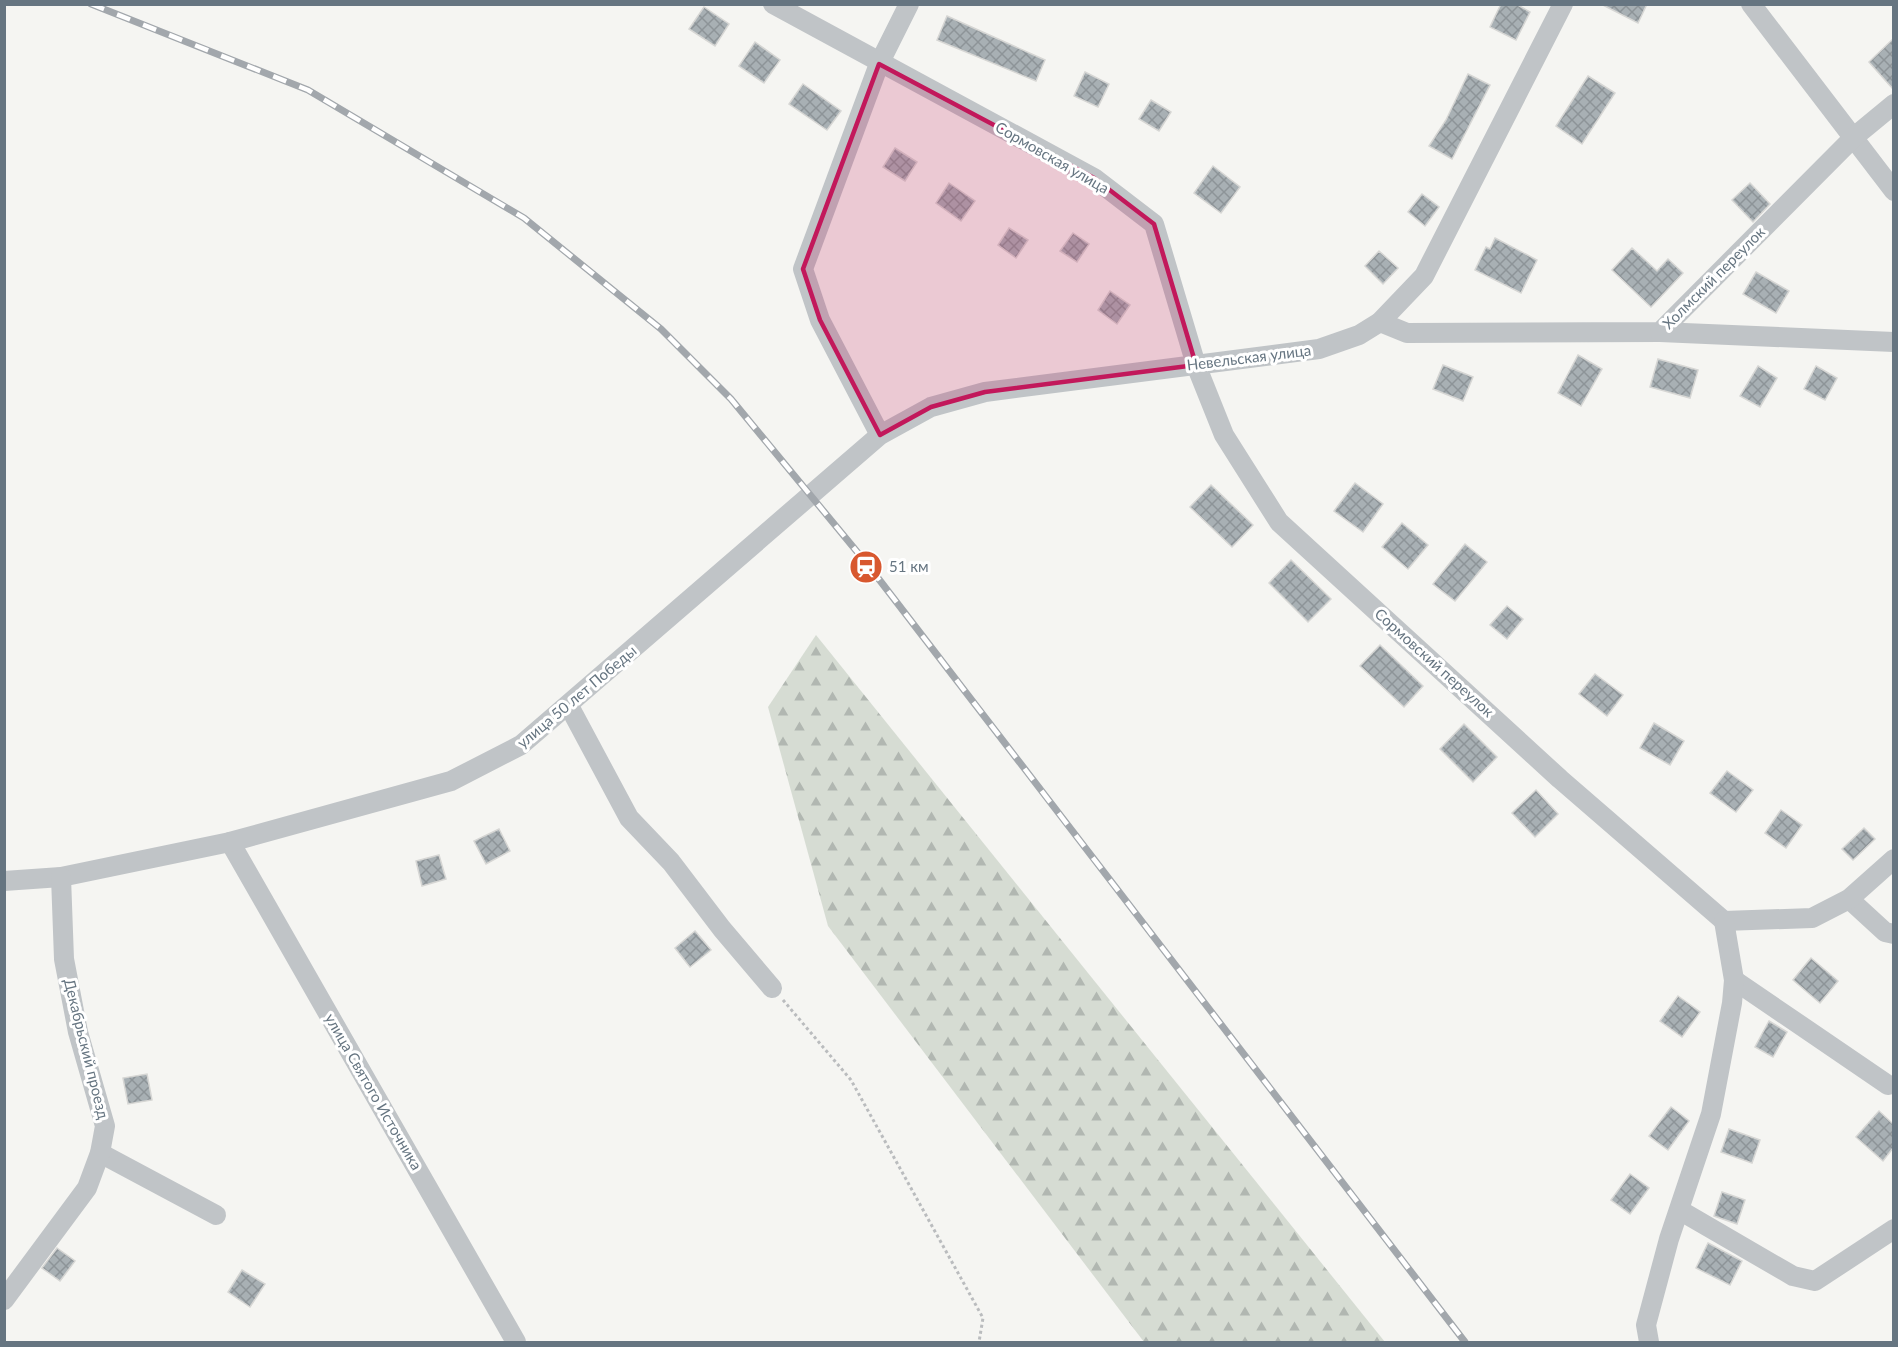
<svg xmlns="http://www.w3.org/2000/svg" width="1898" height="1347" font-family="Lato,sans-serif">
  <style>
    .forest { fill: url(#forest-firs) }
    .building { fill: url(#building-cross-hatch); stroke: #d6d6d4; stroke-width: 1.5 }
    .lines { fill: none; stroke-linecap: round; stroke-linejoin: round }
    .path { stroke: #babcbe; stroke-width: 3; stroke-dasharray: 3 3; stroke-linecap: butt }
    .minor { stroke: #c0c4c7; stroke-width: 20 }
    .rail-casing { stroke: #a2a7ac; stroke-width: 7 }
    .rail { stroke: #fff; stroke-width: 4.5; stroke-dasharray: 14; stroke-linecap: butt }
    .marked { fill: #c2185b; fill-opacity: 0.2; stroke: #c2185b; stroke-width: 4.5; stroke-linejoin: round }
    .labels { text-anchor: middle; stroke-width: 6; stroke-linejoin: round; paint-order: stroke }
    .street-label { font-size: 15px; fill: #667581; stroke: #fff }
    .poi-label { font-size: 15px; fill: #667581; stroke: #fff; text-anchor: start }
  </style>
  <defs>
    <pattern id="forest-firs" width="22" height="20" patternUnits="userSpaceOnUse" patternTransform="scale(1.5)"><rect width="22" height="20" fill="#d6dcd3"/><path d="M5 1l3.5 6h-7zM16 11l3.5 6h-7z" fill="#b1b7b1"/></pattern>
    <pattern id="building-cross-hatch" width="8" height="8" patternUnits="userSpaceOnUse" patternTransform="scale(1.5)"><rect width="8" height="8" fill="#a8b0b4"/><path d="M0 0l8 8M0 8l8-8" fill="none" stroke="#8d9498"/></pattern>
  </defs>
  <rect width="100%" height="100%" fill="#f5f5f2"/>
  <!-- forest -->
  <path class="forest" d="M816,635l569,707h-241l-316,-416 -60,-219z"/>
  <!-- building -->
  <g class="building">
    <path d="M1501,4h15l14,8 -14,28 -26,-13z"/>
    <path d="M1601,4h46l-9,19z"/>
    <path d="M704,7l25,17 -14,22 -26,-17z"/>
    <path d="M947,16l98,44 -9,21 -99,-41z"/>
    <path d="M1893,39v50l-24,-27z"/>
    <path d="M755,42l25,18 -16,23 -25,-17z"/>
    <path d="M1085,72l24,12 -11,23 -24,-11z"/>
    <path d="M1468,74l22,11 -38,74 -23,-13 17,-26z"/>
    <path d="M1588,76l27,17 -33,51 -26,-18z"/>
    <path d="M803,84l38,27 -14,19 -38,-26z"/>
    <path d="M1151,100l20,12 -12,19 -20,-12z"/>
    <path d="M895,148l22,14 -12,19 -22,-14z"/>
    <path d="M1213,166l27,21 -19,26 -27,-20z"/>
    <path d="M949,183l26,18 -14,20 -25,-18z"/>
    <path d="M1750,183l20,21 -17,18 -21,-22z"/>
    <path d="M1422,194l17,13 -14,19 -17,-14z"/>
    <path d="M1009,228l19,12 -12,18 -18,-13z"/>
    <path d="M1073,233l16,11 -12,18 -17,-11z"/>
    <path d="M1495,238l42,22 -16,33 -46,-23 11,-23 4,2z"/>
    <path d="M1632,248l25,23 11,-12 15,14 -32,34 -39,-37z"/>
    <path d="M1379,251l19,17 -15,16 -18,-18z"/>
    <path d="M1756,272l33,19 -13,22 -33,-19z"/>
    <path d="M1110,291l20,14 -13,19 -19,-14z"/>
    <path d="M1578,355l24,14 -21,37 -23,-13z"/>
    <path d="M1658,359l40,11 -8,28 -40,-11z"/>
    <path d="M1443,365l30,12 -10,24 -30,-12z"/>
    <path d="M1758,366l19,12 -17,29 -20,-11z"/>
    <path d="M1816,366l21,12 -12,22 -21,-11z"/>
    <path d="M1355,483l28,21 -20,28 -29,-21z"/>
    <path d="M1211,485l42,40 -21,22 -42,-40z"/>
    <path d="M1402,523l26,22 -20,24 -26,-22z"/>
    <path d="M1465,544l22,18 -32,39 -22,-17z"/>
    <path d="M1291,560l40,39 -23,23 -39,-39z"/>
    <path d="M1507,606l16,13 -16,20 -17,-14z"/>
    <path d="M1380,645l43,41 -19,21 -44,-41z"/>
    <path d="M1595,674l28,21 -16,21 -28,-22z"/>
    <path d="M1654,723l30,18 -14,24 -30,-17z"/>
    <path d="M1464,724l33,33 -24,25 -33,-33z"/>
    <path d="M1727,771l26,19 -17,22 -26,-19z"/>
    <path d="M1536,790l22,24 -23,23 -23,-24z"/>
    <path d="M1781,810l21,15 -16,23 -21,-15z"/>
    <path d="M1864,828l11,11 -22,21 -11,-11z"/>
    <path d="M499,829l11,22 -24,13 -12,-23z"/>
    <path d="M439,855l7,24 -24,7 -6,-25z"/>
    <path d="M695,931l16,19 -21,17 -15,-19z"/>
    <path d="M1811,958l27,23 -18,22 -27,-23z"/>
    <path d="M1678,996l22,16 -18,25 -22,-16z"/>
    <path d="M1769,1021l18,11 -14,25 -18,-10z"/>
    <path d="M147,1074l5,26 -24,4 -5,-26z"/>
    <path d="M1671,1107l18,14 -21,29 -19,-14z"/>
    <path d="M1879,1111l14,13v24l-10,13 -27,-24z"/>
    <path d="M1729,1129l31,11 -8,23 -31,-11z"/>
    <path d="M1630,1174l19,14 -19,26 -19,-14z"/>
    <path d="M1722,1192l23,8 -8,24 -23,-8z"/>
    <path d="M1708,1243l34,18 -12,24 -34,-17z"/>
    <path d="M57,1248l18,13 -15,20 -18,-13z"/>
    <path d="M242,1270l23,14 -15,23 -22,-15z"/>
  </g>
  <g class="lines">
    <!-- path -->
    <path class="path" d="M783,1000l68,80 132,238 -4,24"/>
    <!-- minor -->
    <g class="minor">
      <path d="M773,4l321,174 60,46 42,141 28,70 55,87 281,257 164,142"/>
      <path d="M1751,4l143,187"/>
      <path d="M1380,322l27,11 253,-1 194,-195 40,-33"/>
      <path d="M1660,332l234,10"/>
      <path d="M880,435l-60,-115 -17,-51 76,-205 30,-60"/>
      <path d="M569,706l60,112 42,44 51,67 50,59"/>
      <path d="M230,842l286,500"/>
      <path d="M4,881l57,-4 169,-35 221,-61 70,-36 359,-310 51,-28 54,-15 334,-43 40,-14 21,-13 44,-46 139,-272"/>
      <path d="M1849,899l36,33 9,2"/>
      <path d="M1724,921l88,-3 37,-19 45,-40"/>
      <path d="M1734,980l154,105"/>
      <path d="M100,1153l116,62"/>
      <path d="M1681,1211l112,65 22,5 79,-52"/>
      <path d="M4,1300l83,-112 13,-35 5,-27 -27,-94 -14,-73 -3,-82"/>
      <path d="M1649,1342l-3,-17 23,-86 42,-125 21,-111 2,-23 -10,-59"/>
    </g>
    <defs>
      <path id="rail" d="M91,4l217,86 216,128 137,111 70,70 137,166 597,777"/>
    </defs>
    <!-- rail casing -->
    <use href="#rail" class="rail-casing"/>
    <!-- rail -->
    <use href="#rail" class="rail"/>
  </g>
  <!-- marked area -->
  <path class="marked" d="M879,64l215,114 60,46 42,141 -211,27 -54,15 -51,28 -60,-115 -17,-51z"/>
  <!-- icons -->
  <defs>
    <symbol id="station-disc" viewBox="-11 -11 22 22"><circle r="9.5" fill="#d8582f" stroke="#fff"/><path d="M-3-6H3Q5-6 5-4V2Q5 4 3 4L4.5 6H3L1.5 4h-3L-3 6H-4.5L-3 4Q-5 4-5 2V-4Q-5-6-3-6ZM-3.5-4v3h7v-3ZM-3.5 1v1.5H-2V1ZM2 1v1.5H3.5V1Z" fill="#fff"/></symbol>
  </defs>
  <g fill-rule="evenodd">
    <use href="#station-disc" x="847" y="548" width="38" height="38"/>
  </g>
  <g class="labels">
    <!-- street labels -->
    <g class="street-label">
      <text transform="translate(1052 158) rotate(30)" y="5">Сормовская улица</text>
      <text transform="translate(1714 278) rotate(-45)" y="5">Холмский переулок</text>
      <text transform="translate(1249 358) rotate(-7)" y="5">Невельская улица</text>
      <text transform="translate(1434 663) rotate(42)" y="5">Сормовский переулок</text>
      <text transform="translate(577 697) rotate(-40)" y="5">улица 50 лет Победы</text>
      <text transform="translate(86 1049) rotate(76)" y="5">Декабрьский проезд</text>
      <text transform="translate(373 1092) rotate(60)" y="5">улица Святого Источника</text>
    </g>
    <!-- poi labels -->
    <g class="poi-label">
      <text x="889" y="572">51 км</text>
    </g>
  </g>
  <!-- border -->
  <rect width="1898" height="1347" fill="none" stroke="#667581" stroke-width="12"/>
</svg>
